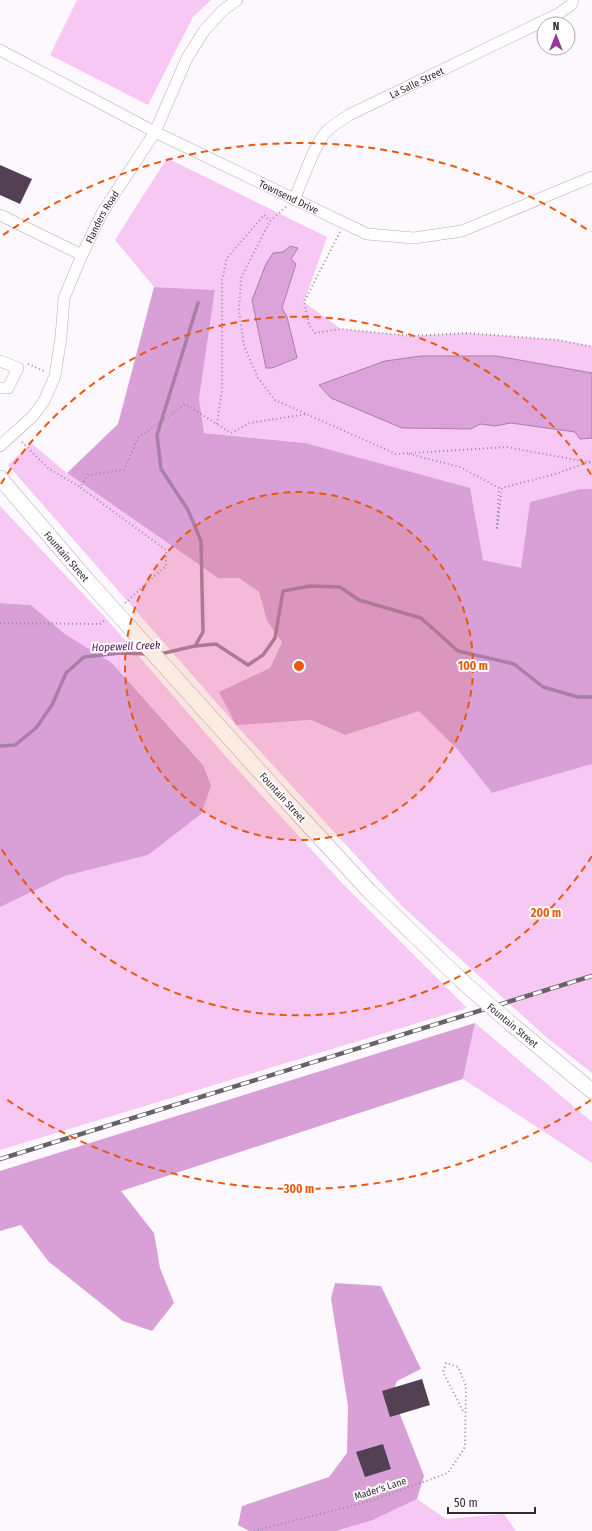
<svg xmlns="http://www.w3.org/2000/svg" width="592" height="1531" font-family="'Fira Sans Condensed',sans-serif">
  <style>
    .green { fill: #f7c8f4; fill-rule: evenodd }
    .forest { fill: #d99fd7 }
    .water { fill: #dca2da; stroke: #a97ea7 }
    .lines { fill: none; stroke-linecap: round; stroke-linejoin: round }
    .stream { stroke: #a97ea7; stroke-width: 3.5 }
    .building { fill: #544053 }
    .street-casing { stroke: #bea7bd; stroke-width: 12 }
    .secondary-casing { stroke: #bea7bd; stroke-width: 16 }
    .path { stroke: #968f96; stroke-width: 2; stroke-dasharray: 1 3; stroke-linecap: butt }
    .street { stroke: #fff; stroke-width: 11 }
    .secondary { stroke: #fff; stroke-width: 15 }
    .rail-casing { stroke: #696168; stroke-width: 4.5 }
    .rail { stroke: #fff; stroke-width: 3; stroke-dasharray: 9; stroke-linecap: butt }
    .secondary-bridge-casing { stroke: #bea7bd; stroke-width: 16; stroke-linecap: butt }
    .secondary-bridge { stroke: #fff; stroke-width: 15 }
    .ring { fill: none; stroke: #e8590c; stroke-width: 2; stroke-dasharray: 7 5 }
    .labels { text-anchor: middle; stroke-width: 4; stroke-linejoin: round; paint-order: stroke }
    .street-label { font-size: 10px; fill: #322931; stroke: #fff }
    .water-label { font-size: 11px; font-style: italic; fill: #561156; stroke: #fff }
    .centre { fill: #e8590c; stroke: #fff; stroke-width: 2 }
    .ring-label { font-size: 12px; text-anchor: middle; font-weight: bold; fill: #e8590c; stroke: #fff; stroke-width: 4; stroke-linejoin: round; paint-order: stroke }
  </style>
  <rect width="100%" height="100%" fill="#fdf8fd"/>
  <!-- green -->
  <g class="green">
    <path d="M77,0h134l-18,17 -45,88 -98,-50z"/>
    <path d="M167,158l160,79 -23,65 37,27 70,7 56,-3 92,7 33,6v27l-95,-17h-76l-19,72 69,1 9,-5 15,2 16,-3 64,9 5,7 12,-1v51h-12l-50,13 -8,67 -39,-9 -178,-117 -102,-10 -4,-34 16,-109 -61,-3 -39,-47zM290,246l8,3 -7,10 5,5 -14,44 5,9 -21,51z"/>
    <path d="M31,443l36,30 151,105h21l20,14 8,29 15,21 -12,26 -50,24 55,30 36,-2 34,15 74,-25 39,40 34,43 100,-29v309l-46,-36 -144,-131 -166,-181 -228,-260z"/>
    <path d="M0,506l104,110 124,143 115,125 124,124 -467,142v-243l65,-31 83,-21 55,-90 -91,-102 -47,-29 -34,-29 -31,-2z"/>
    <path d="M475,1023l117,99v41l-129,-84z"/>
    <path d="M417,1499l29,20 58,-5 12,17h-180l37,-11z"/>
  </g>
  <!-- forest -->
  <g class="forest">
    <path d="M154,287l61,3 -16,109 5,34 101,10 165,45 13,72 38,8 9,-66 50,-13h12v275l-100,29 -34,-43 -39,-39 -74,24 -34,-15 -75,5 -17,-33 51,-24 12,-26 -15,-21 -8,-29 -20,-14h-21l-151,-105 51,-49z"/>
    <path d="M0,603l31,2 34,29 47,29 91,102 8,21 -10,28 -53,41 -83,21 -65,31z"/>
    <path d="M475,1023l-12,56 -342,112 33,42 6,35 14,35 -22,28 -29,-10 -75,-60 -27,-36 -21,6v-60z"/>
    <path d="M335,1283l46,3 40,83 -24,12 -5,13 32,82 -7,23 -44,21 -37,11h-87l-11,-6 4,-19 87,-29 18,-24 1,-47 -17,-108z"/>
  </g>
  <!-- water -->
  <g class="water">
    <path d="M290,246l8,2 -7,11 5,5 -14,44 5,9 10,41 -25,10h-6l-14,-68 14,-36 7,-11 10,-1z"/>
    <path d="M421,356h76l95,17v65l-12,1 -5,-7 -64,-9 -16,3 -15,-2 -9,5 -69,-1 -71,-30 -12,-13 66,-24z"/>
  </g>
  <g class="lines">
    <!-- stream -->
    <g class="stream">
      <path d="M195,646l8,-14 -2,-91 -13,-31 -27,-41 -4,-34 41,-132"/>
      <path d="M160,654l35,-8 21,-2 32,21 15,-10 12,-17 8,-47 27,-5 30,1 19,13 62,18 37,33 56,13 29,23 35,10h14"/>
      <path d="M0,746l15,-1 21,-17 16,-23 14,-32 18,-16 36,-4 28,1"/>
    </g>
  </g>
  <!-- building -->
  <g class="building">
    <path d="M0,165l32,14 -12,25 -20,-9z"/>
    <path d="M422,1379l8,26 -40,12 -8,-26z"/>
    <path d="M383,1444l8,25 -26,8 -9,-25z"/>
  </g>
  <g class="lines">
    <defs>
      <g id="street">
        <path id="s1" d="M0,50l155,82 212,102 47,4 48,-7 130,-54"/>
        <path id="s2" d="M294,200c8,-18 20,-55 32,-68 7,-7 15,-12 23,-17l209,-101 13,-9 2,-5"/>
        <path d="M0,215l82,40"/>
        <path d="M0,361l18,7 -10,20h-8"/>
        <path id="s3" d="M0,446l33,-30 11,-15 11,-25 6,-39 3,-39 18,-43 20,-42 53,-81 32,-74 17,-27 18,-20 15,-11"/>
      </g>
      <g id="secondary">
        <path id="s4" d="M0,478l88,103"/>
        <path d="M278,792l91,99 95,92"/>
        <path d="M510,1023l82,68"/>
      </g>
    </defs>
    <!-- street casing -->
    <use href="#street" class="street-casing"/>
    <!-- secondary casing -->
    <use href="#secondary" class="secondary-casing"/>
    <!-- path -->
    <g class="path">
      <path d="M286,207l-16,14 -29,57 -2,33 5,35 14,32 17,22 121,54 111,-7 85,16"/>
      <path d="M340,232l-36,70 5,23 6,8 26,-4 70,7 56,-3 92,7 33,7"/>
      <path d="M28,364l16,7"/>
      <path d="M217,424l5,-35v-109l5,-22 37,-43 6,6"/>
      <path d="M22,442l27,27 31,18"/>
      <path d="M409,454l51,13 39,21 -2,40 5,-40 53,-14 37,-13"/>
      <path d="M125,603l41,-37v-16l-86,-63 8,-12 36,-5 14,-32 47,-34 46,29 19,-10 57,-9"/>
      <path d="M0,623l100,1 5,-4"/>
      <path d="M254,1531l120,-31 74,-27 17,-26 1,-61 -8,-19 -12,-4 -3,9 21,41"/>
    </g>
    <!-- street -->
    <use href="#street" class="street"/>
    <!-- secondary -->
    <use href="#secondary" class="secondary"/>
    <defs>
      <path id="rail" d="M0,1159l592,-183"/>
    </defs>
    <!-- rail casing -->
    <use href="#rail" class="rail-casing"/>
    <!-- rail -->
    <use href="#rail" class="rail"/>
    <defs>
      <g id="secondary-bridge">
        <path d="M88,581l190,211"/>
        <path d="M464,983l46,40"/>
      </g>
    </defs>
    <!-- secondary-bridge casing -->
    <use href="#secondary-bridge" class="secondary-bridge-casing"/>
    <!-- secondary-bridge -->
    <use href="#secondary-bridge" class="secondary-bridge"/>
  </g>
  <!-- distance rings -->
  <circle cx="299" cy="666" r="174" fill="#e8590c" fill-opacity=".12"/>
  <g class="ring">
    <circle cx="299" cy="666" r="174"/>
    <path d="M592 856A349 349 0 0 1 1 848M1 484A349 349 0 0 1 592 476"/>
    <path d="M591 1100A523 523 0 0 1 3 1097M3 235A523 523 0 0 1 591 232"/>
  </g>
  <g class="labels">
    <!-- street labels -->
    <g class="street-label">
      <text dy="4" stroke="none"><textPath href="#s2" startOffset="179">La Salle Street</textPath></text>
      <text dy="4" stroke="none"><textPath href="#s1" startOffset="324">Townsend Drive</textPath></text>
      <text dy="4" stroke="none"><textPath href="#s3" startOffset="259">Flanders Road</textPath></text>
      <text dy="4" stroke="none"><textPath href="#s4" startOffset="103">Fountain Street</textPath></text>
      <text transform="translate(283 797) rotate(48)" y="4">Fountain Street</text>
      <text transform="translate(513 1025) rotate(40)" y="4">Fountain Street</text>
      <text transform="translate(380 1488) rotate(-18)" y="4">Mader's Lane</text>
    </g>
    <!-- water labels -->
    <g class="water-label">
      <text transform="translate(126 646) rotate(-2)" y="4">Hopewell Creek</text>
    </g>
  </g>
  <circle cx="299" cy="666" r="6" class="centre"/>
  <g class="ring-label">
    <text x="473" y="670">100 m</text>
    <text x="546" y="917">200 m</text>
    <text x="299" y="1193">300 m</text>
  </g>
  <!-- north arrow -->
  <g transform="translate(556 36)"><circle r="19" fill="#ffffff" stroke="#ada9ad"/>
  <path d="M0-3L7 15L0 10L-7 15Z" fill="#9b369b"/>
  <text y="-6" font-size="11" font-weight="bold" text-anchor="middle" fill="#322931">N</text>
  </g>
  <!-- scale -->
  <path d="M448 1507v6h87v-6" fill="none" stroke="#322931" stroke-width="2"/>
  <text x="454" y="1507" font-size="12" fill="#322931" stroke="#ffffff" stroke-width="3" paint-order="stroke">50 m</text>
</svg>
